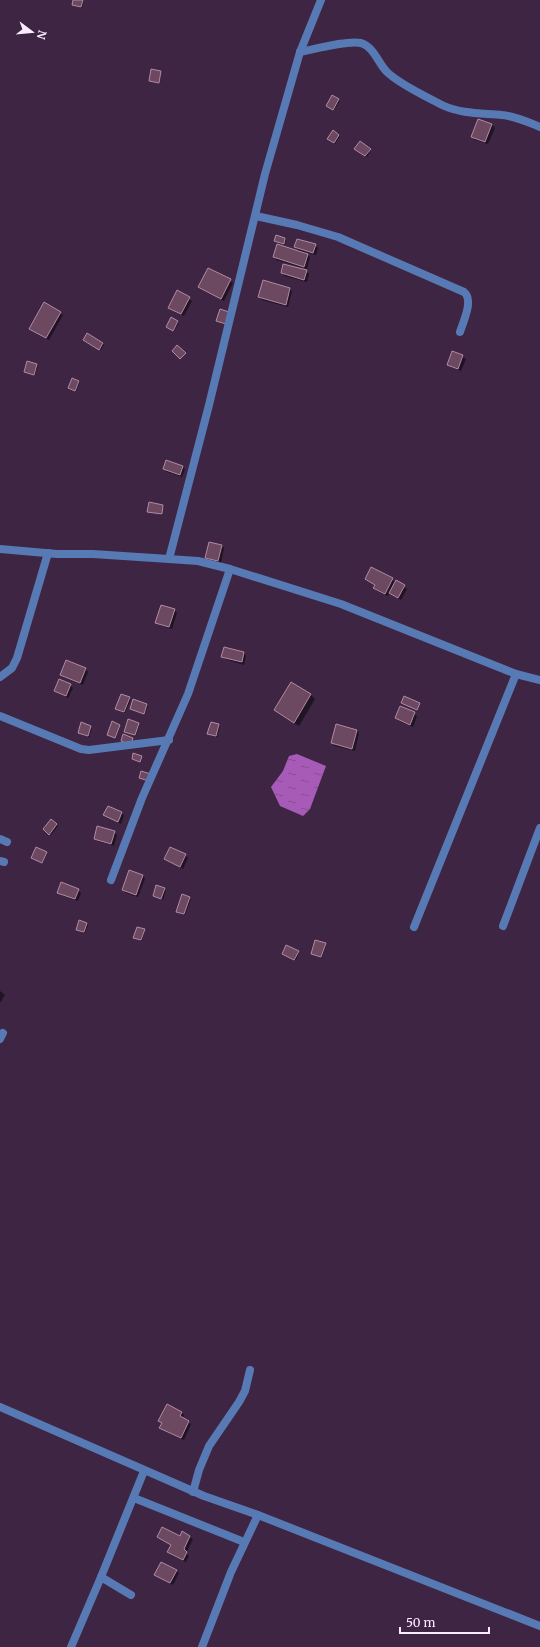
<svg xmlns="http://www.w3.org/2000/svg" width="540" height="1647" font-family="Merriweather,serif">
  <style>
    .water { fill: url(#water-ripples) }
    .shadow { fill: #0007 }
    .building { fill: #6c4960; stroke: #b28aa3 }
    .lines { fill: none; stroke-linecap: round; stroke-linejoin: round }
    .street { stroke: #577ab5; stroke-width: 8 }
  </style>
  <defs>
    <pattern id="water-ripples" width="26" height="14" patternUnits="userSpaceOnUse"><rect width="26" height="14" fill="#a85ab9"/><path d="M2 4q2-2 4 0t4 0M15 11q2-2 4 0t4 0" fill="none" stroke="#83528d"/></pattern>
  </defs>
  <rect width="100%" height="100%" fill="#3d2543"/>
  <!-- water -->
  <path class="water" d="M297,754l29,12 -16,43 -7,7 -23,-10 -9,-19 12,-16 6,-15z"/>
  <!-- shadow -->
  <g class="shadow">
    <path d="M74,0h10l-2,8 -8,-3z"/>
    <path d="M161,72l-1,11 -10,-2z"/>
    <path d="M338,100l2,1 -6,9 -6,-3z"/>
    <path d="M479,120l13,5 3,3 -7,16 -13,-4 -2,-3z"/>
    <path d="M339,135l1,1 -5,8 -6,-4z"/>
    <path d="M360,142l11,8 -4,7 -11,-9z"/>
    <path d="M277,237l9,3 -1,5 -9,-4z"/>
    <path d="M315,245l3,3 -2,7 -11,-3 5,5 -3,12 -31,-9 -2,-3 26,-5 -5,-5z"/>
    <path d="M208,269l25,14 -9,18 -25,-14z"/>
    <path d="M306,271l3,3 -2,8 -23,-6 -2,-3z"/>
    <path d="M290,289l2,2 -4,16 -26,-7 -3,-3z"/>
    <path d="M178,292l14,9 -8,15 -15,-8z"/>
    <path d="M60,313l3,2 -14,25 -18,-11z"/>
    <path d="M178,321l1,2 -5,8 -6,-3z"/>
    <path d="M85,341l18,2 1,2 -3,5z"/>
    <path d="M453,352l13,7 -5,12 -10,-4 -3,-3z"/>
    <path d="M37,365l1,1 -3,9 -9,-3z"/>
    <path d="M79,381l1,1 -4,9 -6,-2z"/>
    <path d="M182,467l3,2 -3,8 -15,-5 -3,-3z"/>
    <path d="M163,506v9l-15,-4z"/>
    <path d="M222,546l2,2 -3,15 -12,-3 -3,-3z"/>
    <path d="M372,568l35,21 -6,11 -12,-7 -1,3 -11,-5 -3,-3 2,-2 -10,-7z"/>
    <path d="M175,610l2,3 -5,16 -13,-4 -3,-3z"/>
    <path d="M244,653l2,3 -2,9 -19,-6 -3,-2z"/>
    <path d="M66,661l20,8 2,3 -5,13 -20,-8 -2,-2z"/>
    <path d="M291,683l20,12 4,4 -16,27 -20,-12 -4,-4z"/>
    <path d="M70,685l3,3 -5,10 -13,-7z"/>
    <path d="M122,695l9,4 -6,14 -7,-3z"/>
    <path d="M147,705l1,1 -3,8 -13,-5z"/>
    <path d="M401,707l16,9 -4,11 -14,-6 -3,-3z"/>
    <path d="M82,724l10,4 -3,9 -10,-4z"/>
    <path d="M138,724l1,1 -3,10 -10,-3z"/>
    <path d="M119,725l1,2 -4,11 -7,-3z"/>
    <path d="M218,725l2,1 -3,11 -8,-3z"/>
    <path d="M357,730l2,3 -4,18 -20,-5 -3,-3z"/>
    <path d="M122,813l2,3 -3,8 -16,-9z"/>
    <path d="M51,820l7,6 -7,9 -7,-6z"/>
    <path d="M114,832l3,3 -3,11 -16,-5 -3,-3z"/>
    <path d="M46,853l1,1 -4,9 -10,-4z"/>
    <path d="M185,855l3,3 -5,11 -18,-10z"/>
    <path d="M143,876l2,3 -7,18 -12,-4 -3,-3z"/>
    <path d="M157,886l9,4 -3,10 -9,-4z"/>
    <path d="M78,890l3,3 -3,8 -17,-6 -2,-3z"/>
    <path d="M183,895l8,4 -6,16 -7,-3z"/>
    <path d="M79,921l9,4 -3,8 -7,-3z"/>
    <path d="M144,930l1,1 -3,10 -8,-3z"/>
    <path d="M325,944l1,1 -4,13 -10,-4z"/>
    <path d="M298,951l1,1 -3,8 -12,-5z"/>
    <path d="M0,991l5,4 -5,8z"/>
    <path d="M182,1412l2,3 -2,4 9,5 -7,16 -21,-10 -2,-3 1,-3 -2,-3z"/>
    <path d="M183,1533l10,6 -7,14 3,3 -3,6 -15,-7 -2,-3 3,-6 -14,-9h23z"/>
    <path d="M176,1571l3,2 -6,12 -15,-8z"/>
  </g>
  <!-- building -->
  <g class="building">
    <path d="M73,0h10l-2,7 -9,-2z"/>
    <path d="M151,69l10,2 -2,12 -10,-2z"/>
    <path d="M332,95l7,4 -6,11 -7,-4z"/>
    <path d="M478,119l14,5 -7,18 -14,-5z"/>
    <path d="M333,130l6,5 -5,8 -7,-4z"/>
    <path d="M360,141l11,8 -6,7 -11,-7z"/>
    <path d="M276,235l9,3 -1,6 -10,-3z"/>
    <path d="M297,239l19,5 -3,9 -19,-6z"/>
    <path d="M277,244l31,10 -4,13 -31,-10z"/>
    <path d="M283,264l24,6 -3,10 -23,-7z"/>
    <path d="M208,268l23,11 -10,20 -23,-12z"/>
    <path d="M263,280l27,8 -4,17 -28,-8z"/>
    <path d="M177,290l13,7 -9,17 -13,-6z"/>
    <path d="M44,302l17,10 -15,26 -17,-9z"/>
    <path d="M220,309l9,3 -3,12 -10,-3z"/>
    <path d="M171,317l7,4 -5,10 -7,-4z"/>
    <path d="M87,333l16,10 -4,7 -16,-10z"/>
    <path d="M177,345l9,8 -6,6 -8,-8z"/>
    <path d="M452,351l11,4 -5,14 -11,-4z"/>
    <path d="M27,361l10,3 -3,11 -10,-3z"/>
    <path d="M72,378l7,3 -4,10 -7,-3z"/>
    <path d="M166,460l17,6 -3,9 -17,-6z"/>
    <path d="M149,502l14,3 -1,9 -15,-2z"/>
    <path d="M209,542l13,3 -4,16 -13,-3z"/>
    <path d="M371,567l22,11 -8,16 -12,-6 2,-3 -10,-6z"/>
    <path d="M396,580l9,5 -7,13 -9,-5z"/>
    <path d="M161,605l14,4 -6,18 -14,-4z"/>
    <path d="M224,647l20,5 -2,10 -21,-5z"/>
    <path d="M66,660l20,8 -6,15 -20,-8z"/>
    <path d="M59,679l12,5 -5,12 -12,-5z"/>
    <path d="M291,682l20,12 -17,29 -20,-13z"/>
    <path d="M121,694l9,3 -6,15 -9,-3z"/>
    <path d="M404,696l16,7 -3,7 -16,-7z"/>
    <path d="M133,699l14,5 -3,10 -14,-5z"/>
    <path d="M400,706l15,6 -5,13 -15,-7z"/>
    <path d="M128,719l11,4 -4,12 -11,-3z"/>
    <path d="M112,721l8,4 -5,13 -8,-3z"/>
    <path d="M81,722l10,4 -3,10 -10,-3z"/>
    <path d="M211,722l8,2 -3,12 -9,-2z"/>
    <path d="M336,724l21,6 -5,19 -21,-6z"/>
    <path d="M123,734l10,4 -2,7 -10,-4z"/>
    <path d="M133,753l9,3 -2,6 -8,-3z"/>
    <path d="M141,771l10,3 -2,7 -10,-3z"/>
    <path d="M108,806l14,6 -4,10 -15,-7z"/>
    <path d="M51,819l6,5 -8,11 -6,-6z"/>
    <path d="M97,826l18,5 -4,13 -17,-5z"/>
    <path d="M36,847l11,5 -5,11 -11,-5z"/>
    <path d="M170,847l16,7 -6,13 -16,-8z"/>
    <path d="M129,870l14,5 -7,20 -14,-5z"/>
    <path d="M61,882l18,7 -4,10 -18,-6z"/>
    <path d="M156,885l9,3 -4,11 -8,-3z"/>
    <path d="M182,894l8,3 -6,17 -8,-2z"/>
    <path d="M79,920l8,3 -3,9 -8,-2z"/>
    <path d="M137,927l8,2 -4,11 -8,-2z"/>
    <path d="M315,940l11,3 -5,14 -10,-3z"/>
    <path d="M286,945l13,6 -5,9 -12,-6z"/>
    <path d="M167,1404l15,8 -2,4 9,5 -8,17 -22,-10 3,-5 -4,-2z"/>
    <path d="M162,1527l18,9 2,-5 8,5 -6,13 3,3 -4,8 -16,-8 4,-7 -14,-8z"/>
    <path d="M161,1562l16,8 -7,13 -16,-8z"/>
  </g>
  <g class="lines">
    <!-- street -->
    <g class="street">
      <path d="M321,0l-21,52 -35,122 -56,231 -40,154 29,2 32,8 111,35 175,70 24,6"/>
      <path d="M300,52c15,-3 48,-12 61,-9 13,4 17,20 26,29 12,12 40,25 55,33 19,9 40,8 60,10 13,1 26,7 38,12"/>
      <path d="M256,216l41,9 41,12 126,55c10,8 -1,30 -4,40"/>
      <path d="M0,549l57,5h36l76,5"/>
      <path d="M0,677l12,-9 5,-10 31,-105"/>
      <path d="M0,716l81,33 8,1 80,-10"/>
      <path d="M0,839l7,3"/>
      <path d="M0,861l4,1"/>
      <path d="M111,880l31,-82 46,-104 42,-125"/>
      <path d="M503,926l37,-98"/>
      <path d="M414,927l102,-253"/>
      <path d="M0,1039l3,-6"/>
      <path d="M0,1407l204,89 54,19 282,111"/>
      <path d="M193,1492l6,-22 10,-24 30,-44 6,-11 5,-21"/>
      <path d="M134,1498l110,44"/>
      <path d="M101,1577l30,18"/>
      <path d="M71,1647l30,-70 43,-106"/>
      <path d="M202,1647l29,-75 27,-57"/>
    </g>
  </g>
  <!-- north arrow -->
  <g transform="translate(32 32) rotate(106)" stroke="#3d2543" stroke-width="3" paint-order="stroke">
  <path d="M0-3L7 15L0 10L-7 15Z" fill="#fbebfe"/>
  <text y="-6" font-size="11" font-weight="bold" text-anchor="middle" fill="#fbebfe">N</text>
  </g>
  <!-- scale -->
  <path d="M400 1627v6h89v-6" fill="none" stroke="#fbebfe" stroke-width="2"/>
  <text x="406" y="1627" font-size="12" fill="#fbebfe" stroke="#3d2543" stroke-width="3" paint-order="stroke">50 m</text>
</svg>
